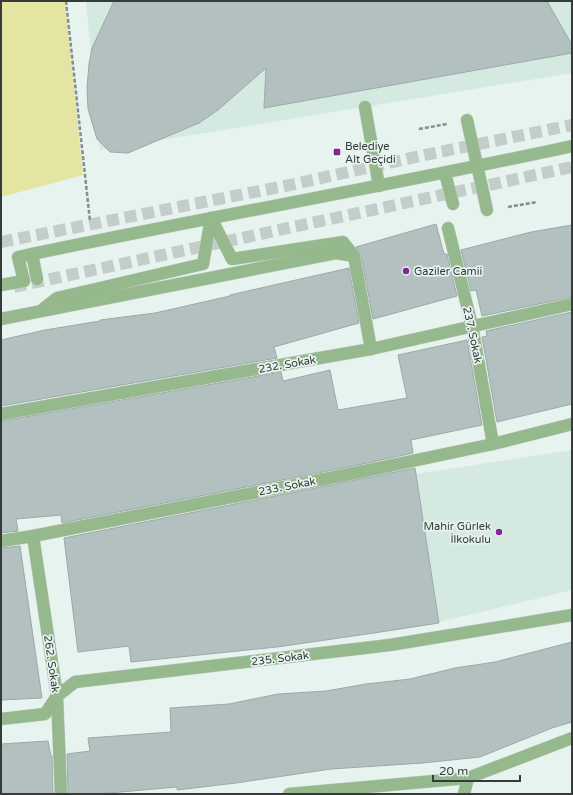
<svg xmlns="http://www.w3.org/2000/svg" width="573" height="795" font-family="'Varela Round',sans-serif">
  <style>
    .built { fill: #d4e9e0 }
    .green { fill: #e4e5a2 }
    .building { fill: #b2c0c0; stroke: #9ca9aa }
    .lines { fill: none; stroke-linecap: round; stroke-linejoin: round }
    .major-tunnel { stroke: #c3ceca; stroke-width: 12; stroke-dasharray: 12 6; stroke-linecap: butt }
    .minor-casing { stroke: #c3ceca; stroke-width: 13 }
    .path { stroke: #858e8b; stroke-width: 2.5; stroke-dasharray: 4 2; stroke-linecap: butt }
    .minor { stroke: #95b88c; stroke-width: 12 }
    .poi-dot { fill: #842692; stroke: #e6f3ee; stroke-width: 1.5 }
    .labels { text-anchor: middle; stroke-width: 3.5; stroke-linejoin: round; paint-order: stroke }
    .poi-label { font-size: 11px; fill: #363b39; stroke: #e6f3ee; text-anchor: start }
    .street-label { font-size: 11px; fill: #363b39; stroke: #e6f3ee }
  </style>
  <rect width="100%" height="100%" fill="#e6f3ee"/>
  <!-- built -->
  <g class="built">
    <path d="M86,1h486v72l-472,77z"/>
    <path d="M572,450v140l-133,32 -23,-148z"/>
  </g>
  <!-- green -->
  <path class="green" d="M1,1h64l18,174 -82,22z"/>
  <!-- building -->
  <g class="building">
    <path d="M114,1h433l25,44v8l-308,55 2,-40 -48,42 -19,13 -71,30 -18,-1 -13,-13 -9,-30 -1,-22 2,-23 3,-16z"/>
    <path d="M436,224l8,30h3l10,42 -84,23 -12,-64 -5,-8z"/>
    <path d="M572,225v72l-90,19 -6,-26 -5,1 -10,-41 70,-18z"/>
    <path d="M349,268l10,55 -85,24 3,11 -276,48v-66l44,-10 55,-9v-1l55,-7 75,-17v-1z"/>
    <path d="M572,312v92l-75,18 -15,-85 5,-1 -1,-5z"/>
    <path d="M467,340l15,85 -71,15 2,13 -59,13 -292,57 -1,-8 -45,4 2,12 -17,2v-112l280,-49 2,9 47,-11 8,40 69,-12 -9,-43z"/>
    <path d="M415,468l24,155 -65,10 -97,14 -146,15 -2,-16 -51,6 -14,-114z"/>
    <path d="M20,546l22,152 -41,2v-152z"/>
    <path d="M572,642v80l-20,6 -72,29 -57,6 -92,6 -95,14 -59,7v-3l-79,7h-30l-1,-40 23,-3 -2,-13 83,-6 -1,-24 59,-4 49,-10 48,-3 40,-7 44,-5 45,-11 40,-6z"/>
    <path d="M48,741l3,15h1l1,38h-52v-50z"/>
  </g>
  <g class="lines">
    <!-- major-tunnel -->
    <g class="major-tunnel">
      <path d="M1,242l289,-57 130,-29 152,-31"/>
      <path d="M14,287l558,-120"/>
    </g>
    <defs>
      <g id="minor">
        <path d="M365,107l14,79"/>
        <path d="M467,120l20,90"/>
        <path d="M445,173l8,31"/>
        <path d="M211,218l21,41 111,-17 11,14"/>
        <path d="M448,228l24,98 21,118"/>
        <path d="M32,254l5,25"/>
        <path d="M1,285l23,-4 -6,-24c184,-39 370,-71 554,-111"/>
        <path d="M43,309l14,-11 146,-34 8,-46"/>
        <path d="M1,319l335,-66 18,3 17,93"/>
        <path d="M1,414l370,-65 201,-45"/>
        <path d="M33,536l24,160 4,98"/>
        <path d="M1,541l32,-5 322,-63 138,-29 79,-20"/>
        <path d="M1,719l44,-5 12,-18 18,-14 315,-37 182,-30"/>
        <path d="M289,794l179,-16 104,-40"/>
        <path d="M464,794l4,-16"/>
      </g>
    </defs>
    <!-- minor casing -->
    <use href="#minor" class="minor-casing"/>
    <!-- path -->
    <g class="path">
      <path d="M66,1l24,220"/>
      <path d="M419,129l28,-5"/>
      <path d="M508,207l29,-5"/>
    </g>
    <!-- minor -->
    <use href="#minor" class="minor"/>
  </g>
  <!-- markers -->
  <g class="poi-dot">
    <rect x="333" y="148" width="8" height="8" rx="2"/>
    <circle cx="406" cy="271" r="4"/>
    <circle cx="499" cy="532" r="4"/>
  </g>
  <g class="labels">
    <!-- poi labels -->
    <g class="poi-label">
      <text x="345" y="150">Belediye<tspan x="345" dy="13">Alt Geçidi</tspan></text>
      <text x="414" y="275">Gaziler Camii</text>
      <text x="491" y="530" text-anchor="end">Mahir Gürlek<tspan x="491" dy="13">İlkokulu</tspan></text>
    </g>
    <!-- street labels -->
    <g class="street-label">
      <text transform="translate(473 335) rotate(78)" y="4">237. Sokak</text>
      <text transform="translate(287 364) rotate(-10)" y="4">232. Sokak</text>
      <text transform="translate(287 486) rotate(-11)" y="4">233. Sokak</text>
      <text transform="translate(280 658) rotate(-7)" y="4">235. Sokak</text>
      <text transform="translate(52 664) rotate(82)" y="4">262. Sokak</text>
    </g>
  </g>
  <!-- border -->
  <rect width="573" height="795" fill="none" stroke="#363b39" stroke-width="4"/>
  <!-- scale -->
  <path d="M433 775v6h87v-6" fill="none" stroke="#363b39" stroke-width="2"/>
  <text x="439" y="775" font-size="12" fill="#363b39" stroke="#e6f3ee" stroke-width="3" paint-order="stroke">20 m</text>
</svg>
